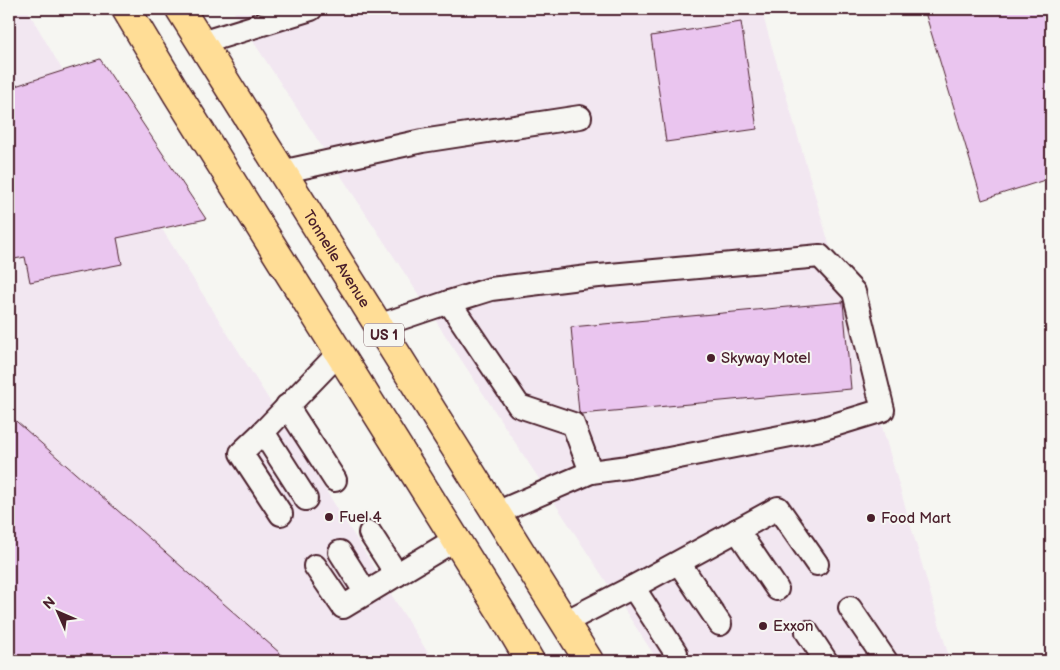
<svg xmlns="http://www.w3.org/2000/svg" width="1060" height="670" font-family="'Balsamiq Sans',sans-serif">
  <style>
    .built { fill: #f2e7f1 }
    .building { fill: #eac5ef; stroke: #4a1f2b }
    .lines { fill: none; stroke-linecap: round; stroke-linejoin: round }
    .lane-casing { stroke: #4a1f2b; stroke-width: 26 }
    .highway-casing { stroke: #4a1f2b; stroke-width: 31 }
    .lane { stroke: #f6f6f2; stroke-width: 22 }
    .highway { stroke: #ffdd96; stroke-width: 28 }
    .poi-dot { fill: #4a1f2b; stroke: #f6f6f2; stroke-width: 2 }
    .labels { text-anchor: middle; stroke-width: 4; stroke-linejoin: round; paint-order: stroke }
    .shield { fill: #f6f6f2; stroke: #7e6067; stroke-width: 1 }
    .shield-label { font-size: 14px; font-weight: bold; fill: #4a1f2b }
    .street-label { font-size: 15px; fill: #4a1f2b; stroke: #f6f6f2 }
    .poi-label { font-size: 15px; fill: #4a1f2b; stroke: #f6f6f2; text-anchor: start }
  </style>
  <rect width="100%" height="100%" fill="#f6f6f2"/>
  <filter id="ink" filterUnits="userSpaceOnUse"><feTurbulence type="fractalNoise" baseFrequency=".02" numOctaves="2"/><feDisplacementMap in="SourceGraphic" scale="10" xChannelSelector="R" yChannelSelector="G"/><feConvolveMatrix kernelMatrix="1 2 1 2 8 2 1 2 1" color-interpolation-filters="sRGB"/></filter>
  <g filter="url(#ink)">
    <!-- built -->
    <g class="built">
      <path d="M9,9h18l37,64 369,588h-424z"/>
      <path d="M232,9h529l189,652h-292z"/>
    </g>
    <!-- building -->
    <g class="building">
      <path d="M924,9h127v169l-69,22z"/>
      <path d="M741,22l16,107 -91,13 -15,-106z"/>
      <path d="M100,59l106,160 -89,19 5,26 -92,18 -5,-25 -16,3v-172z"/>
      <path d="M843,302l8,87 -270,25 -2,-2 -8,-85z"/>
      <path d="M9,415l280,246h-280z"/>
    </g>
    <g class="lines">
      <defs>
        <g id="lane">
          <path d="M201,43l110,-34"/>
          <path d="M281,172l141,-31 158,-24"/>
          <path d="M449,302l42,-13 97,-12 232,-21 34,36 29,118 -62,19 -193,38 -37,5 -95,41"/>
          <path d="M378,326l71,-24 70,104 54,18 18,48"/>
          <path d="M287,406l48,74"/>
          <path d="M263,432l-22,21 40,61"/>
          <path d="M306,499l-43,-67 76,-79"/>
          <path d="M737,530l40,59"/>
          <path d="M370,533l27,42"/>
          <path d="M340,552l26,41"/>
          <path d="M679,563l41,61"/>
          <path d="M315,566l28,41 113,-68"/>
          <path d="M633,587l43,66"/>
          <path d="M850,608l36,53"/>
          <path d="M565,622l68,-35 145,-79 39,56"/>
          <path d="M807,632l19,29"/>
        </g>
        <g id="highway">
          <path d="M126,9l51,85 326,521 27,46"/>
          <path id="s1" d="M180,9l409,652"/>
        </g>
      </defs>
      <!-- lane casing -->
      <use href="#lane" class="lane-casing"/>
      <!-- highway casing -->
      <use href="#highway" class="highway-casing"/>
      <!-- lane -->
      <use href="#lane" class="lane"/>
      <!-- highway -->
      <use href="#highway" class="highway"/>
    </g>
  </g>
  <!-- markers -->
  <g class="poi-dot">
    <circle cx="711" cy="358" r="5"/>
    <circle cx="329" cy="517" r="5"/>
    <circle cx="871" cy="518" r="5"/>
    <circle cx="763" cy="626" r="5"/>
  </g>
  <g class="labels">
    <!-- shield labels -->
    <rect class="shield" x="364" y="323.5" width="40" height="23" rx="4"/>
    <g class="shield-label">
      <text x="384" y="340">US 1</text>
    </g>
    <!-- street labels -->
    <g class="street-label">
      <text dy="5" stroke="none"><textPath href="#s1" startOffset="295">Tonnelle Avenue</textPath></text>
    </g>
    <!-- poi labels -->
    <g class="poi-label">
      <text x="721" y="363">Skyway Motel</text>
      <text x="339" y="522">Fuel 4</text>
      <text x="881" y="523">Food Mart</text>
      <text x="773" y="631">Exxon</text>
    </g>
  </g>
  <!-- margin -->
  <rect width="1060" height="670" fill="none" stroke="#f6f6f2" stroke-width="30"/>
  <rect x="15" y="15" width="1030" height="640" fill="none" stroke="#4a1f2b" stroke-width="2" filter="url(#ink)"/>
  <!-- north arrow -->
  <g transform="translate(58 612) rotate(315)" stroke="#f6f6f2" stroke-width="4" paint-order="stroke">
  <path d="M0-4L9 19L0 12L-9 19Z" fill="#4a1f2b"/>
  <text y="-8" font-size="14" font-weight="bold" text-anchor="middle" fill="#4a1f2b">N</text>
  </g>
</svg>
